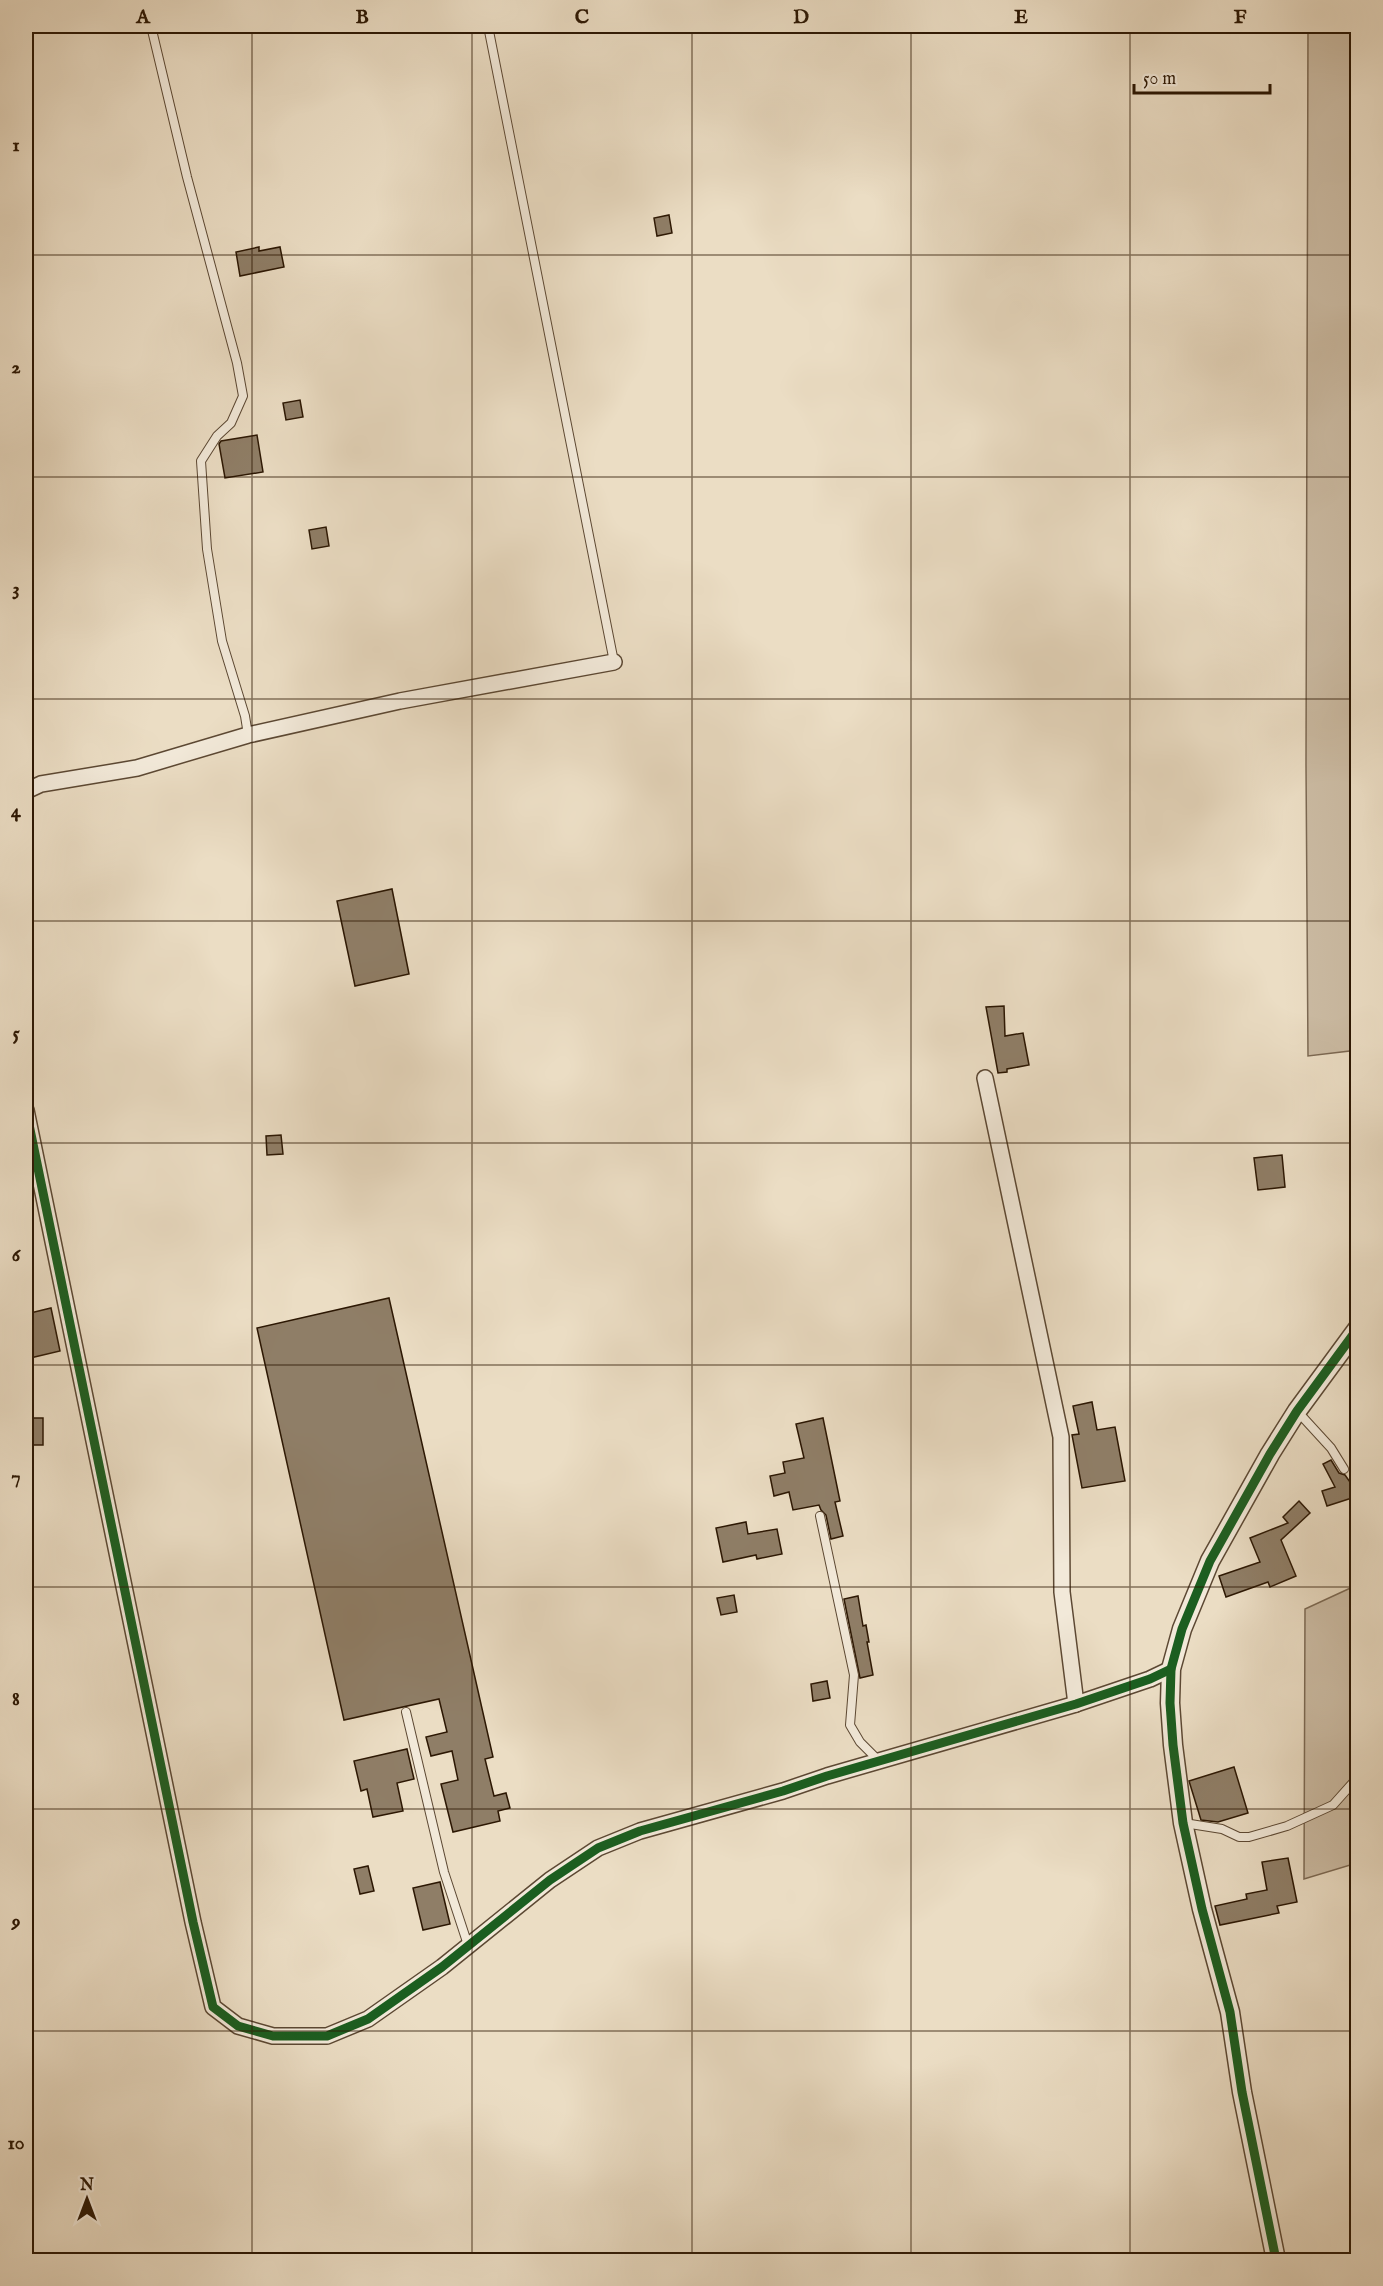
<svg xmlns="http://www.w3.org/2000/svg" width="1383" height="2286" font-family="'IM FELL English',serif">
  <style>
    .green { fill: #cbbba3; stroke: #7c6953; stroke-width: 1.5 }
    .building { fill: #8f7e67; stroke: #2c1703; stroke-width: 1.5 }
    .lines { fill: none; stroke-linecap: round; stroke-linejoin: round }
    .service-casing { stroke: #5c4833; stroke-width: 10 }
    .minor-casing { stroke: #5c4833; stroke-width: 18 }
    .tertiary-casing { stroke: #5c4833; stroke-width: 21 }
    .service { stroke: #f2e9d9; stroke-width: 8 }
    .minor { stroke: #f2e9d9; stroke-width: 15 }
    .tertiary { stroke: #f2e9d9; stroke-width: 18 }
    .cycleway-casing { stroke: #f2e9d9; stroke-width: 13 }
    .cycleway { stroke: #1b5e20; stroke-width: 9 }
    .grid { fill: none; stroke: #2c1703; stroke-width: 1.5; stroke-opacity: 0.55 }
    .neatline { fill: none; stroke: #2c1703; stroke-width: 2 }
    .grid-label { font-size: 20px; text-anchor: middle; font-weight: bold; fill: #2c1703 }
  </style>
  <rect width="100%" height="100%" fill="#ebddc4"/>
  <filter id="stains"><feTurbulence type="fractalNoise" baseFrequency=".00333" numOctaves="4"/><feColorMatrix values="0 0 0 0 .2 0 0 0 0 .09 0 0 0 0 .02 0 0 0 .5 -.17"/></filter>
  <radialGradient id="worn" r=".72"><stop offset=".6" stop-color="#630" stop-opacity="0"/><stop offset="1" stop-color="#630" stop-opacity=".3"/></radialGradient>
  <!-- green -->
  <g class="green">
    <path d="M1308,26h50v1024l-50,6 -2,-291z"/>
    <path d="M1357,1585v278l-53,16 1,-270z"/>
  </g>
  <!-- building -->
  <g class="building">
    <path d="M669,215l3,18 -15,3 -3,-18z"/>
    <path d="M259,247v4l21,-4 4,20 -44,9 -4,-24z"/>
    <path d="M300,400l3,17 -17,3 -3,-17z"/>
    <path d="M257,435l6,37 -38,6 -6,-34 2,-3z"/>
    <path d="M326,527l3,19 -17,3 -3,-19z"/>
    <path d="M392,889l17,85 -54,12 -18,-85z"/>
    <path d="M1004,1006l1,30 18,-3 6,32 -22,4v3l-9,1 -12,-66z"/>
    <path d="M281,1135l2,19 -16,1 -1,-19z"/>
    <path d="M1282,1155l3,32 -27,3 -4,-32z"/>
    <path d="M389,1298l104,459 -8,2 9,37 12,-3 4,15 -12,3 2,10 -47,11 -12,-48 17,-4 -6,-29 -21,5 -5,-19 21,-5 -8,-33 -95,21 -87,-392z"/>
    <path d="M51,1308l9,43 -34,8v-45z"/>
    <path d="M1092,1402l5,28 18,-3 10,54 -43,7 -10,-53 7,-1 -6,-28z"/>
    <rect x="26" y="1418" width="17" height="27"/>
    <path d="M823,1418l17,83 -5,1 8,34 -12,3 -5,-24 -5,-5 -2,-5 -26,5 -4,-18 -15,4 -4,-20 15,-3 -2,-11 21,-4 -8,-34z"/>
    <path d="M1331,1460l8,13 6,2 5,7 5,15 -28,9 -5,-15 13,-4 -12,-23z"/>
    <path d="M1299,1501l11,12 -29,27 15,36 -26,11 -2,-5 -42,15 -7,-21 41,-14 -10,-24 38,-15 -5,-6z"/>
    <path d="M746,1522l2,12 29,-5 5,25 -25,5 -1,-4 -33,7 -7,-34z"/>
    <path d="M734,1595l3,17 -16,3 -4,-17z"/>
    <path d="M858,1596l5,30 3,-1 3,17h-2l6,33 -13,3 -16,-79z"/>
    <path d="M827,1681l3,17 -17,3 -2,-17z"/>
    <path d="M407,1749l7,30 -17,4 6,28 -30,6 -6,-28 -6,2 -7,-30z"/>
    <path d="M1234,1767l14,46 -30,9 -17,-2 -12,-39z"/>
    <path d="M1288,1858l9,44 -20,4 2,7 -59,12 -5,-19 32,-7 -1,-5 21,-4 -5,-28z"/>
    <path d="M368,1866l6,25 -14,3 -6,-25z"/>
    <path d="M440,1882l10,42 -27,6 -10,-42z"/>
  </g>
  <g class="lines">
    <defs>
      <g id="service">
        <path d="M151,26l36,151 50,186 6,33 -12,27 -14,13 -16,25 6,88 15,92 23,75 3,19"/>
        <path d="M488,26l126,636"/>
        <path d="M1298,1412l33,36 13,21"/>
        <path d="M820,1516l34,159 -4,50 10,17 18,18"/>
        <path d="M406,1712l38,160 24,73"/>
        <path d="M1184,1823l38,6 17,8h10l38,-11 46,-21 25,-28"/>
      </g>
      <g id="minor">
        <path d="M26,791l15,-7 96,-16 111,-33 152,-34 214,-39"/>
        <path d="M985,1078l76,359 1,155 14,112"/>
        <path d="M26,1110l167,812 20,85 25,19 35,10h54l41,-17 74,-52 108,-87 48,-32 42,-17 143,-40 44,-15 249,-72 74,-25 21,-10"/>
      </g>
      <path id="tertiary" d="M1276,2260l-34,-168 -12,-80 -28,-103 -19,-86 -10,-78 -3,-42 1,-34 11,-40 28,-68 60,-107 27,-43 61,-83"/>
    </defs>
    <!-- service casing -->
    <use href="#service" class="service-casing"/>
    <!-- minor casing -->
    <use href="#minor" class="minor-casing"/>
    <!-- tertiary casing -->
    <use href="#tertiary" class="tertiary-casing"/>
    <!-- service -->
    <use href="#service" class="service"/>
    <!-- minor -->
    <use href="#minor" class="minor"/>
    <!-- tertiary -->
    <use href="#tertiary" class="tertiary"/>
    <defs>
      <g id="cycleway">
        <path d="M26,1110l167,812 20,85 25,19 35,10h54l41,-17 74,-52 108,-87 48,-32 42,-17 143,-40 44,-15 249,-72 74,-25 21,-10"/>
        <path d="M1276,2260l-34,-168 -12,-80 -28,-103 -19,-86 -10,-78 -3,-42 1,-34 11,-40 28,-68 60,-107 27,-43 61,-83"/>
      </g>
    </defs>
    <!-- cycleway casing -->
    <use href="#cycleway" class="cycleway-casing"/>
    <!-- cycleway -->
    <use href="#cycleway" class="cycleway"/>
  </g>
  <!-- grid -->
  <path class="grid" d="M252,26v2234M472,26v2234M692,26v2234M911,26v2234M1130,26v2234M26,255h1332M26,477h1332M26,699h1332M26,921h1332M26,1143h1332M26,1365h1332M26,1587h1332M26,1809h1332M26,2031h1332"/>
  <!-- margin -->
  <rect width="1383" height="2286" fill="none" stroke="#ebddc4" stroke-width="66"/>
  <!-- north arrow -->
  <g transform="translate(87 2199)" stroke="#f2e9d9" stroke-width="4.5" paint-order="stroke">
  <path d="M0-4.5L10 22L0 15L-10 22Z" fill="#2c1703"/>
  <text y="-9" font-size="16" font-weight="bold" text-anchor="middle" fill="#2c1703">N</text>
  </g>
  <!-- scale -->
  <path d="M1134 84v9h136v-9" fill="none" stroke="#2c1703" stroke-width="3"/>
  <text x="1143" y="84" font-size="18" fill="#2c1703" stroke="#f2e9d9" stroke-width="4.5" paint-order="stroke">50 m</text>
  <rect x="33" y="33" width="1317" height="2220" class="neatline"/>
  <g class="grid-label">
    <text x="143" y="23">A</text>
    <text x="362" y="23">B</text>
    <text x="582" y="23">C</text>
    <text x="801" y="23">D</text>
    <text x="1021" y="23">E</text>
    <text x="1240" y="23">F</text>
    <text x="16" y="151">1</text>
    <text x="16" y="373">2</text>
    <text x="16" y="595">3</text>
    <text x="16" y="817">4</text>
    <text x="16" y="1039">5</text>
    <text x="16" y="1261">6</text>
    <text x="16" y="1483">7</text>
    <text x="16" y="1705">8</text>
    <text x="16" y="1927">9</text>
    <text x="16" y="2149">10</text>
  </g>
  <rect width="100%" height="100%" filter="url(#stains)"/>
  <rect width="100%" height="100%" fill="url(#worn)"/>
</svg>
